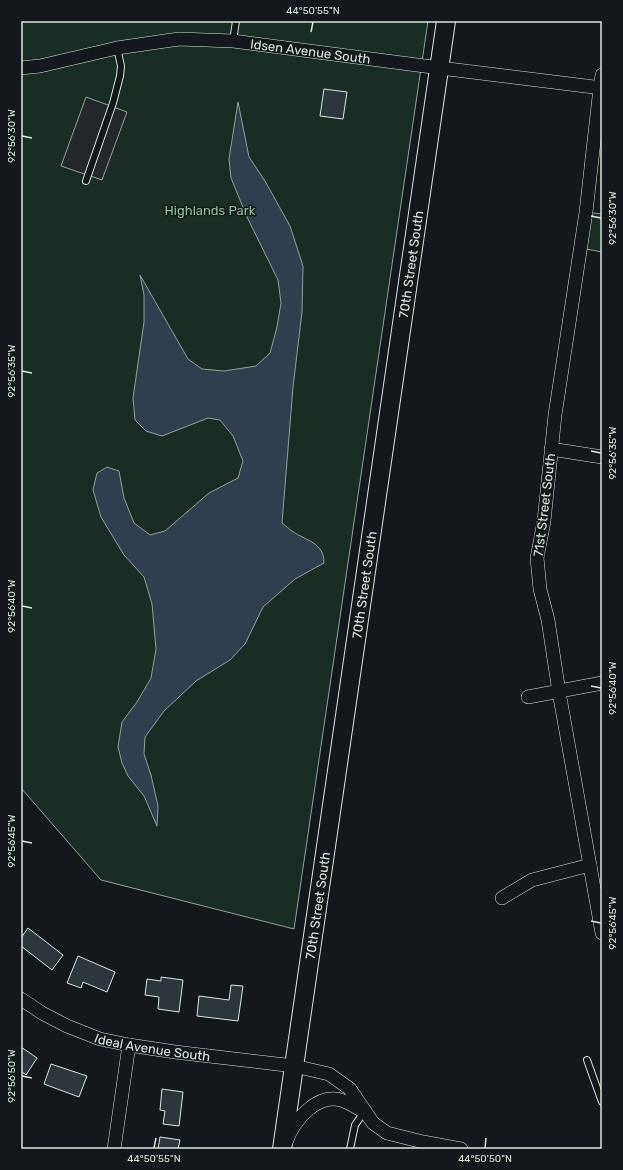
<svg xmlns="http://www.w3.org/2000/svg" width="623" height="1170" font-family="Rubik,sans-serif">
  <style>
    .green { fill: #1a2d24; stroke: #939e99 }
    .parking { fill: #24282b; stroke: #939e99 }
    .water { fill: #2f3f4d; stroke: #939e99 }
    .building { fill: #2c363c; stroke: #d8e6dc }
    .lines { fill: none; stroke-linecap: round; stroke-linejoin: round }
    .service-casing { stroke: #d8e6dc; stroke-width: 8 }
    .minor-casing { stroke: #d8e6dc; stroke-width: 14 }
    .secondary-casing { stroke: #d8e6dc; stroke-width: 20 }
    .service { stroke: #14181c; stroke-width: 6 }
    .minor { stroke: #14181c; stroke-width: 13 }
    .secondary { stroke: #14181c; stroke-width: 18 }
    .ticks { fill: none; stroke: #d8e6dc; stroke-width: 1.5 }
    .labels { text-anchor: middle; stroke-width: 3; stroke-linejoin: round; paint-order: stroke }
    .street-label { font-size: 13px; fill: #d8e6dc; stroke: #14181c }
    .park-label { font-size: 13px; fill: #8ac095; stroke: #14181c }
    .neatline { fill: none; stroke: #d8e6dc; stroke-width: 1.5 }
    .ticks-label { font-size: 10px; text-anchor: middle; fill: #d8e6dc }
  </style>
  <rect width="100%" height="100%" fill="#14181c"/>
  <!-- green -->
  <g class="green">
    <path d="M21,21h407l-134,908 -193,-49 -80,-92z"/>
    <path d="M586,212l16,2v38l-21,-4z"/>
  </g>
  <!-- parking -->
  <path class="parking" d="M86,97l41,15 -25,68 -41,-14z"/>
  <!-- water -->
  <path class="water" d="M238,102l11,55 16,24 25,45 13,40 -1,46 -9,75 -11,136c4,3 7,6 10,8 14,10 32,11 32,32l-29,16 -32,28 -18,37 -15,16 -34,21 -32,30 -19,26 -1,17 7,21 7,31 -1,20 -13,-30 -16,-20 -6,-13 -4,-16 4,-25 15,-20 14,-24 5,-29 -4,-45 -8,-27 -20,-22 -23,-38 -8,-27 4,-17 10,-6 12,4 5,27 10,25 16,12 15,-4 44,-38 29,-15 5,-17 -10,-25 -13,-16 -12,-2 -46,18 -16,-5 -11,-11 -2,-22 11,-76v-27l-4,-20 48,84 14,10 22,2 32,-5 14,-13 7,-26 4,-24 -3,-23 -31,-63 -16,-39 -2,-19z"/>
  <!-- building -->
  <g class="building">
    <path d="M324,89l23,3 -4,27 -23,-3z"/>
    <path d="M28,928l35,27 -11,15 -31,-24v-8z"/>
    <path d="M78,956l37,16 -8,20 -24,-10 -2,6 -14,-5z"/>
    <path d="M161,977l22,3 -4,32 -21,-3 1,-12 -14,-2 2,-16 14,2z"/>
    <path d="M231,985l12,1 -5,35 -41,-5 2,-20 30,4z"/>
    <path d="M21,1047l16,11 -11,17 -5,-4z"/>
    <path d="M51,1064l36,12 -8,21 -35,-13z"/>
    <path d="M162,1089l21,3 -4,34 -16,-2 2,-13 -5,-1z"/>
    <path d="M160,1137l20,3 -2,9h-20z"/>
  </g>
  <g class="lines">
    <defs>
      <g id="service">
        <path d="M233,41l3,-20"/>
        <path d="M86,181l27,-78 7,-27 1,-10 -4,-18"/>
        <path d="M587,1060l15,42"/>
        <path d="M350,1149l5,-24 9,-13"/>
      </g>
      <g id="minor">
        <path id="s1" d="M21,68l19,-2 77,-18 62,-9 54,2 207,27 162,20"/>
        <path d="M602,75l-2,13 -14,124 -31,203 -11,106 -7,37 3,31 8,31 11,72 43,241"/>
        <path d="M551,449l51,8"/>
        <path d="M528,697l74,-14"/>
        <path d="M502,898l30,-18 58,-15"/>
        <path id="s2" d="M21,999l21,14 25,13 33,13 29,6 46,7 119,14 35,8 21,15 23,34 14,10 36,9 38,7"/>
        <path d="M286,1142c8,-22 32,-51 58,-41 6,2 13,7 19,10"/>
        <path d="M114,1149l15,-104"/>
      </g>
      <g id="secondary">
        <path id="s3" d="M282,1149l164,-1128"/>
      </g>
    </defs>
    <!-- service casing -->
    <use href="#service" class="service-casing"/>
    <!-- minor casing -->
    <use href="#minor" class="minor-casing"/>
    <!-- secondary casing -->
    <use href="#secondary" class="secondary-casing"/>
    <!-- service -->
    <use href="#service" class="service"/>
    <!-- minor -->
    <use href="#minor" class="minor"/>
    <!-- secondary -->
    <use href="#secondary" class="secondary"/>
  </g>
  <!-- ticks -->
  <path class="ticks" d="M311,32l2,-10M22,136l10,2M591,216l10,2M22,371l10,2M591,451l10,2M22,606l10,2M591,686l10,2M22,841l10,2M591,921l10,2M22,1076l10,2M154,1148l2,-10M485,1148l1,-10"/>
  <g class="labels">
    <!-- street labels -->
    <g class="street-label">
      <text dy="5" stroke="none"><textPath href="#s1" startOffset="293">Idsen Avenue South</textPath></text>
      <text dy="5" stroke="none"><textPath href="#s3" startOffset="894">70th Street South</textPath></text>
      <text transform="translate(544 505) rotate(-83)" y="5">71st Street South</text>
      <text dy="5" stroke="none"><textPath href="#s3" startOffset="570">70th Street South</textPath></text>
      <text dy="5" stroke="none"><textPath href="#s3" startOffset="246">70th Street South</textPath></text>
      <text dy="5" stroke="none"><textPath href="#s2" startOffset="142">Ideal Avenue South</textPath></text>
    </g>
    <!-- park labels -->
    <g class="park-label">
      <text x="210" y="215">Highlands Park</text>
    </g>
  </g>
  <!-- border -->
  <rect width="623" height="1170" fill="none" stroke="#14181c" stroke-width="44"/>
  <rect x="22" y="22" width="579" height="1126" class="neatline"/>
  <g class="ticks-label">
    <text x="313" y="14">44°50'55"N</text>
    <text transform="translate(11 136) rotate(-90)" y="4">92°56'30"W</text>
    <text transform="translate(612 218) rotate(-90)" y="4">92°56'30"W</text>
    <text transform="translate(11 371) rotate(-90)" y="4">92°56'35"W</text>
    <text transform="translate(612 453) rotate(-90)" y="4">92°56'35"W</text>
    <text transform="translate(11 606) rotate(-90)" y="4">92°56'40"W</text>
    <text transform="translate(612 688) rotate(-90)" y="4">92°56'40"W</text>
    <text transform="translate(11 841) rotate(-90)" y="4">92°56'45"W</text>
    <text transform="translate(612 923) rotate(-90)" y="4">92°56'45"W</text>
    <text transform="translate(11 1076) rotate(-90)" y="4">92°56'50"W</text>
    <text x="154" y="1162">44°50'55"N</text>
    <text x="485" y="1162">44°50'50"N</text>
  </g>
</svg>
